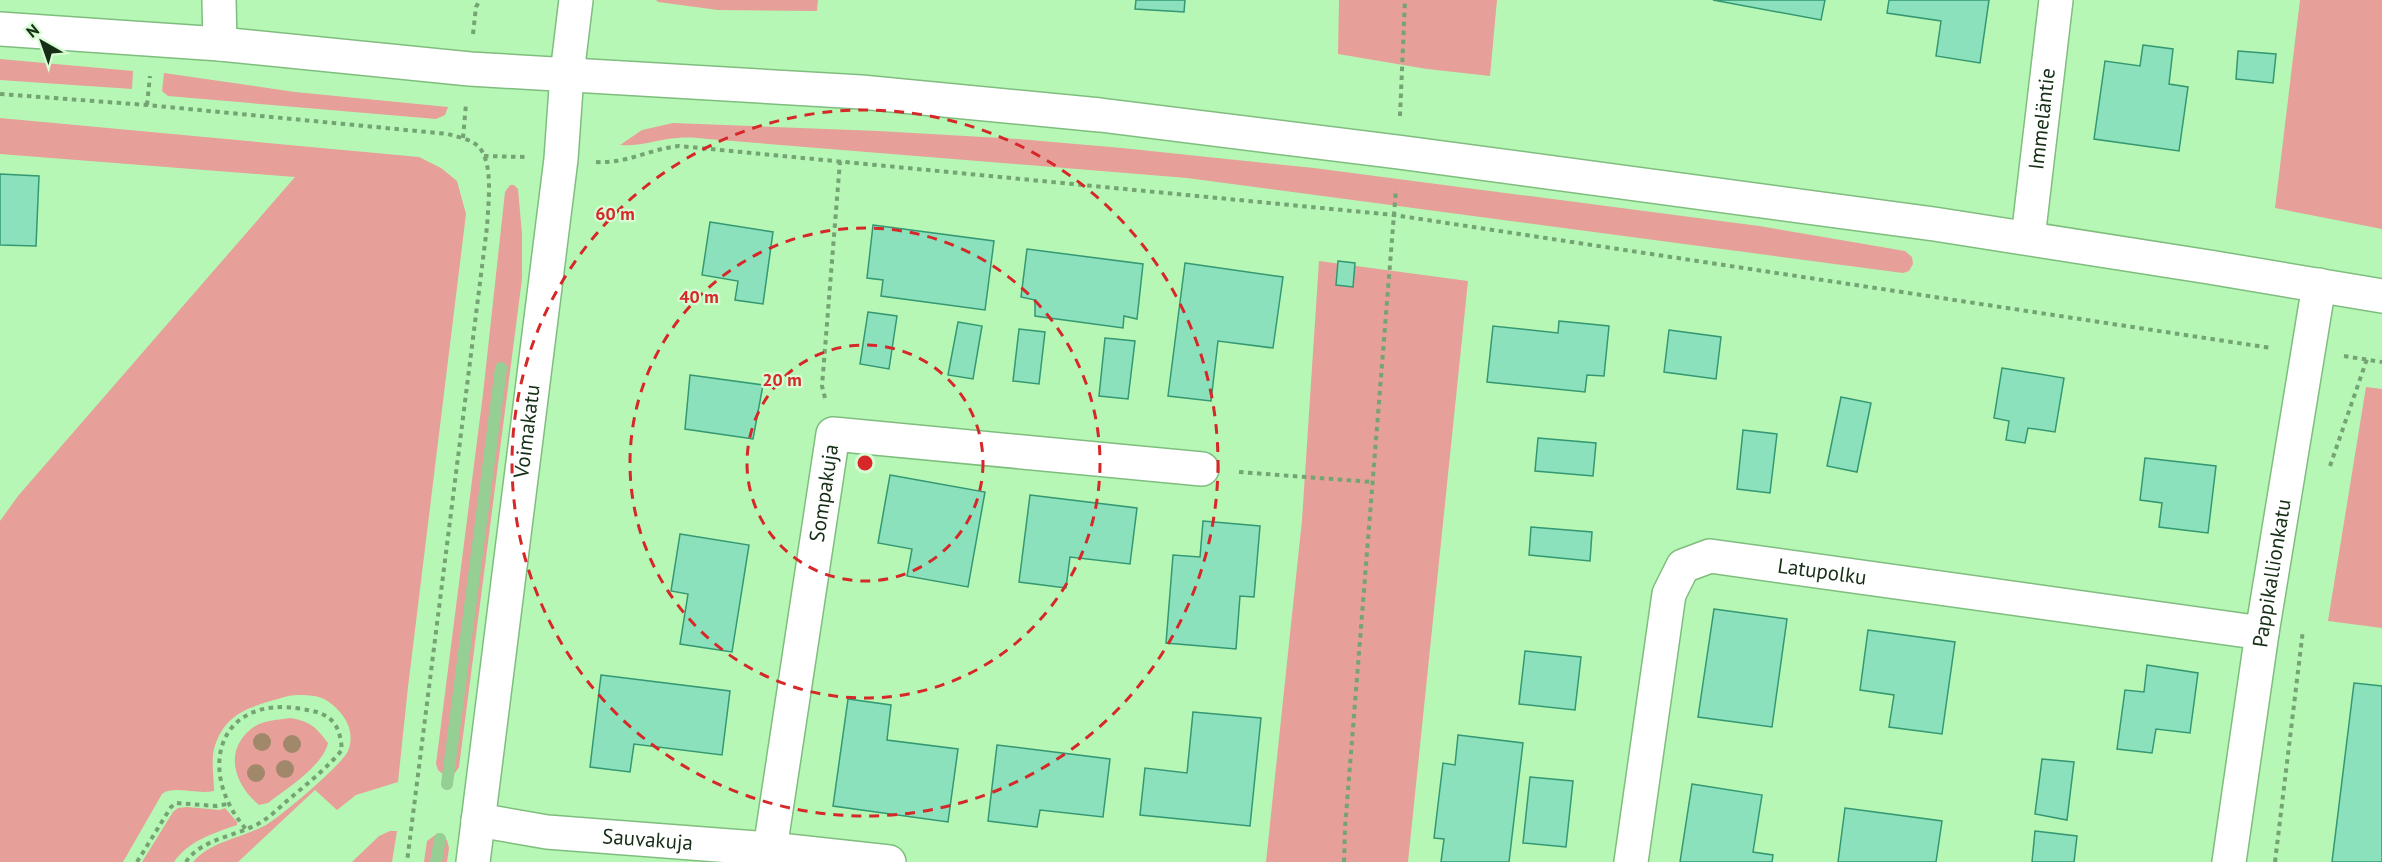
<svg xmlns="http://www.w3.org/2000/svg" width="2382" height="862" font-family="'PT Sans',sans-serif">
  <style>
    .green { fill: #e69f99 }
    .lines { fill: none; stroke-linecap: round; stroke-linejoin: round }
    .stream { stroke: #95cf94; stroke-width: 12 }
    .building { fill: #8ae1bb; stroke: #349872; stroke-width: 1.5 }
    .minor-casing { stroke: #7fbd7e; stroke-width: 36 }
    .tertiary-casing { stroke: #7fbd7e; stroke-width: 36 }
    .path { stroke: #74a473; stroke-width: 4; stroke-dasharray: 4.5 4.5; stroke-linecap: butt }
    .minor { stroke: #fff; stroke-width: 33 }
    .tertiary { stroke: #fff; stroke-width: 33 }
    .tree { fill: #a1886b }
    .ring { fill: none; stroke: #d62828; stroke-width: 3; stroke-dasharray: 10 8 }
    .labels { text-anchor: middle; stroke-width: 4.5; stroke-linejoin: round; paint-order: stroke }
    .street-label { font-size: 21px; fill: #152e15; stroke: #d7fdd5 }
    .centre { fill: #d62828; stroke: #d7fdd5; stroke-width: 3 }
    .ring-label { font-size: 18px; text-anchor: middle; font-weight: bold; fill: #d62828; stroke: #d7fdd5; stroke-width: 4.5; stroke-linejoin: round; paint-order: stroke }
  </style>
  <rect width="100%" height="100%" fill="#b7f7b5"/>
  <!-- green -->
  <g class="green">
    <path d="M656,0h162l-1,11 -99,-1 -60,-8z"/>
    <path d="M1339,0h158l-7,76 -63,-7 -89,-15z"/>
    <path d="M2300,0h82v229l-107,-21z"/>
    <path d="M0,59l133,12 -1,18 -132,-9z"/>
    <path d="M164,73l131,19 153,15 -3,8 -9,4 -268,-23 -6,-5z"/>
    <path d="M0,118l419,39 22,11 16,13 9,33 -58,473 -10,95 -42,13 -19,15 -22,-20 -77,72h-45c18,-21 49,-24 73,-37 15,-9 75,-59 82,-74 6,-15 1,-30 -10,-41 -13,-14 -23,-15 -41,-15 -8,0 -15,3 -23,5 -28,8 -51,16 -60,49 -3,12 0,29 0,42 -17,4 -41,-6 -52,3l-39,68h-123v-341l18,-25 277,-319 -295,-23z"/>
    <path d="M673,123l205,8 140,8 104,9 192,20 445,58 146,25 7,6 1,7 -4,7 -6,2 -716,-95 -479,-39c-10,-1 -20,-2 -30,-1 -20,1 -38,9 -58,7l22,-15z"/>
    <path d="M510,185h4l4,4 4,45v45l-63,488 -4,6 -9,4 -8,-7 -2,-6 47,-370 22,-202z"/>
    <path d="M1319,261l149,20 -60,581h-142l36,-342z"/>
    <path d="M2366,387l16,2v239l-54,-7z"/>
    <path d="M291,718c20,4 25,9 37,25 -5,23 -42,46 -60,60l-9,2c-24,-20 -36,-53 -8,-76 11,-9 27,-9 40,-11z"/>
    <path d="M187,807l33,3 5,-2 12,14v3c-23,8 -49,16 -63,37h-32l31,-50 5,-4z"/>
    <path d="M390,831h7l-5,31h-40l27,-26z"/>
    <path d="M438,833l9,7 2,8 -2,14h-23l3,-21z"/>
  </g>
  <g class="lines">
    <!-- stream -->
    <g class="stream">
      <path d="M447,784l54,-416"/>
      <path d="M436,862l4,-23"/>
    </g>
  </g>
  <!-- building -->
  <g class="building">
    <path d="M1136,0h49l-1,12 -49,-3z"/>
    <path d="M1713,0h112l-4,20z"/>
    <path d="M1889,0h100l-9,63 -44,-7 5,-35 -54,-8z"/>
    <path d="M2143,45l30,4 -4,35 19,3 -9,64 -85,-12 11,-78 35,5z"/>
    <path d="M2238,51l38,3 -3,29 -37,-4z"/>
    <path d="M0,174l39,2 -3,70 -36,-1z"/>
    <path d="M710,222l63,10 -10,72 -28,-4 3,-19 -36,-6z"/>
    <path d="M873,225l121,16 -9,69 -104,-14 2,-16 -16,-2z"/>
    <path d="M1027,249l116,15 -6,55 -13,-3 -1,12 -88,-12v-16l-14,-3z"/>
    <path d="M1338,261l17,2 -2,24 -17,-2z"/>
    <path d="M1185,263l98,14 -10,71 -55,-7 -7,60 -43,-5z"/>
    <path d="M868,312l29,4 -8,53 -29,-5z"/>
    <path d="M1559,321l50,5 -5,50 -17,-1 -2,17 -98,-10 6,-56 65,7z"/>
    <path d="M958,322l24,4 -9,53 -25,-4z"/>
    <path d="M1019,329l26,3 -6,52 -26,-3z"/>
    <path d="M1669,330l52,7 -5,42 -52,-7z"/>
    <path d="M1105,338l30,3 -7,58 -29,-3z"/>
    <path d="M2002,368l62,10 -9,54 -27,-4 -3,15 -19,-3 3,-19 -15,-3z"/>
    <path d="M690,375l73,10 -10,54 -68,-10z"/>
    <path d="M1841,397l30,6 -14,69 -30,-6z"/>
    <path d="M1743,430l34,4 -7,59 -33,-4z"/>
    <path d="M1538,438l58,5 -3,33 -58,-5z"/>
    <path d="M2145,458l71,8 -8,67 -49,-6 3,-24 -22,-3z"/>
    <path d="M890,475l95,17 -17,95 -61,-11 5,-27 -34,-6z"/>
    <path d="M1030,495l107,13 -7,56 -60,-7 -4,31 -47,-6z"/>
    <path d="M1203,521l57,5 -6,71 -14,-1 -4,53 -70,-6 7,-88 27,2z"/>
    <path d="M1531,527l61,5 -2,29 -61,-6z"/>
    <path d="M680,534l69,11 -17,107 -52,-8 8,-50 -17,-3z"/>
    <path d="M1714,609l73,10 -15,108 -74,-10z"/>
    <path d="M1868,630l87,12 -13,92 -53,-7 5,-32 -34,-5z"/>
    <path d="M1525,651l56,6 -6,53 -56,-6z"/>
    <path d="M2147,665l51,8 -8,60 -34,-4 -4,24 -35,-4 8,-59 19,2z"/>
    <path d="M601,675l129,16 -8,64 -88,-11 -4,28 -40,-5z"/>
    <path d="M2354,683l28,3v176h-50z"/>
    <path d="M848,699l43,6 -4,35 71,9 -10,73 -115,-16z"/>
    <path d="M1193,712l68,6 -11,108 -110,-11 5,-47 42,5z"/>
    <path d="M1458,735l65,8 -14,119h-68l3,-23 -10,-1 9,-75 12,2z"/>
    <path d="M997,745l113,14 -7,58 -63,-7 -3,17 -49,-6z"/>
    <path d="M2042,759l32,3 -7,58 -32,-6z"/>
    <path d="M1530,777l43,4 -7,66 -43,-4z"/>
    <path d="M1692,784l70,11 -9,57 20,3 -1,7h-92z"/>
    <path d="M1845,808l97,13 -6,41h-98z"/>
    <path d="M2035,831l42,5 -3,26h-42z"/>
  </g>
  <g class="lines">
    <defs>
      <g id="minor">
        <path d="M219,0l1,44"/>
        <path id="s1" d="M2028,238l28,-238"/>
        <path id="s2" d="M478,820l69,12 223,17 119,13"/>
        <path id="s3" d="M770,849l63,-415 369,35"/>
        <path id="s4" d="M1631,862l38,-268 14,-28 27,-10 552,77"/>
        <path id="s5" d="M2229,862l33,-229 57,-348"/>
      </g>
      <g id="tertiary">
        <path d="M0,29l220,15 250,25 391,23 239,23 298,37 536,72 275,43 173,29"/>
        <path id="s6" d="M473,862l88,-703 6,-85 9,-74"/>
      </g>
    </defs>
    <!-- minor casing -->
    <use href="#minor" class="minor-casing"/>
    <!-- tertiary casing -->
    <use href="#tertiary" class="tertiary-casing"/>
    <!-- path -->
    <g class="path">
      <path d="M473,34l3,-27 4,-7"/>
      <path d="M0,94l147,11 301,29c10,3 23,5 31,13 15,17 9,59 8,80l-80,635"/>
      <path d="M147,105l3,-29"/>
      <path d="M1400,116l5,-116"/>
      <path d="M463,138l3,-34"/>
      <path d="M484,156l42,1"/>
      <path d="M596,162c30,2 54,-13 83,-16l715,69 877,133"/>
      <path d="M2344,356l38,6"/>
      <path d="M825,398l-3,-12 18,-225"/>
      <path d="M2330,466l37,-107"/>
      <path d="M1239,472l133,10"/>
      <path d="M137,862l34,-55 5,-4 40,3 11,-2"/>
      <path d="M186,862c15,-24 54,-26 77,-41 9,-6 17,-14 25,-21 19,-16 38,-31 54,-50 -1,-9 -2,-19 -8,-27 -8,-10 -20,-12 -32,-14 -85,-15 -106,63 -56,120"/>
      <path d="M1344,862l1,-34 51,-639"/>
      <path d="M2275,862l28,-232"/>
    </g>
    <!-- minor -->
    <use href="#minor" class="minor"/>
    <!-- tertiary -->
    <use href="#tertiary" class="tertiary"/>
  </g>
  <!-- trees -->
  <g class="tree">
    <circle cx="262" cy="742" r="9"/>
    <circle cx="292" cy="744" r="9"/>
    <circle cx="285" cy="769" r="9"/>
    <circle cx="256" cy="773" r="9"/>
  </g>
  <!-- distance rings -->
  <g class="ring">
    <circle cx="865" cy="463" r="118"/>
    <circle cx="865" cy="463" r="235"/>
    <circle cx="865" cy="463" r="353"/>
  </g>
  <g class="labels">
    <!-- street labels -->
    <g class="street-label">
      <text dy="7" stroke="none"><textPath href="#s1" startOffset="120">Immeläntie</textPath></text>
      <text dy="7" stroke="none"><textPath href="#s6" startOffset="434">Voimakatu</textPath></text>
      <text dy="7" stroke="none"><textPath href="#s3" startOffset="360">Sompakuja</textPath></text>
      <text dy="7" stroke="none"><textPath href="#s4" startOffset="444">Latupolku</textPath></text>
      <text dy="7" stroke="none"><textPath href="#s5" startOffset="292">Pappikallionkatu</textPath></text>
      <text dy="7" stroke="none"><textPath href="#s2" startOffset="171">Sauvakuja</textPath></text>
    </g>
  </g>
  <circle cx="865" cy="463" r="9" class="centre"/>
  <g class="ring-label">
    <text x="615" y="220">60 m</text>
    <text x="699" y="303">40 m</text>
    <text x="782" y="386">20 m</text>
  </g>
  <!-- north arrow -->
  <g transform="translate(42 42) rotate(320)" stroke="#d7fdd5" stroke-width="4.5" paint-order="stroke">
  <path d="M0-4.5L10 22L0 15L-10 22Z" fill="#152e15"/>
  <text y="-9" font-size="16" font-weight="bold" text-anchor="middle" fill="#152e15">N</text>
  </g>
</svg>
